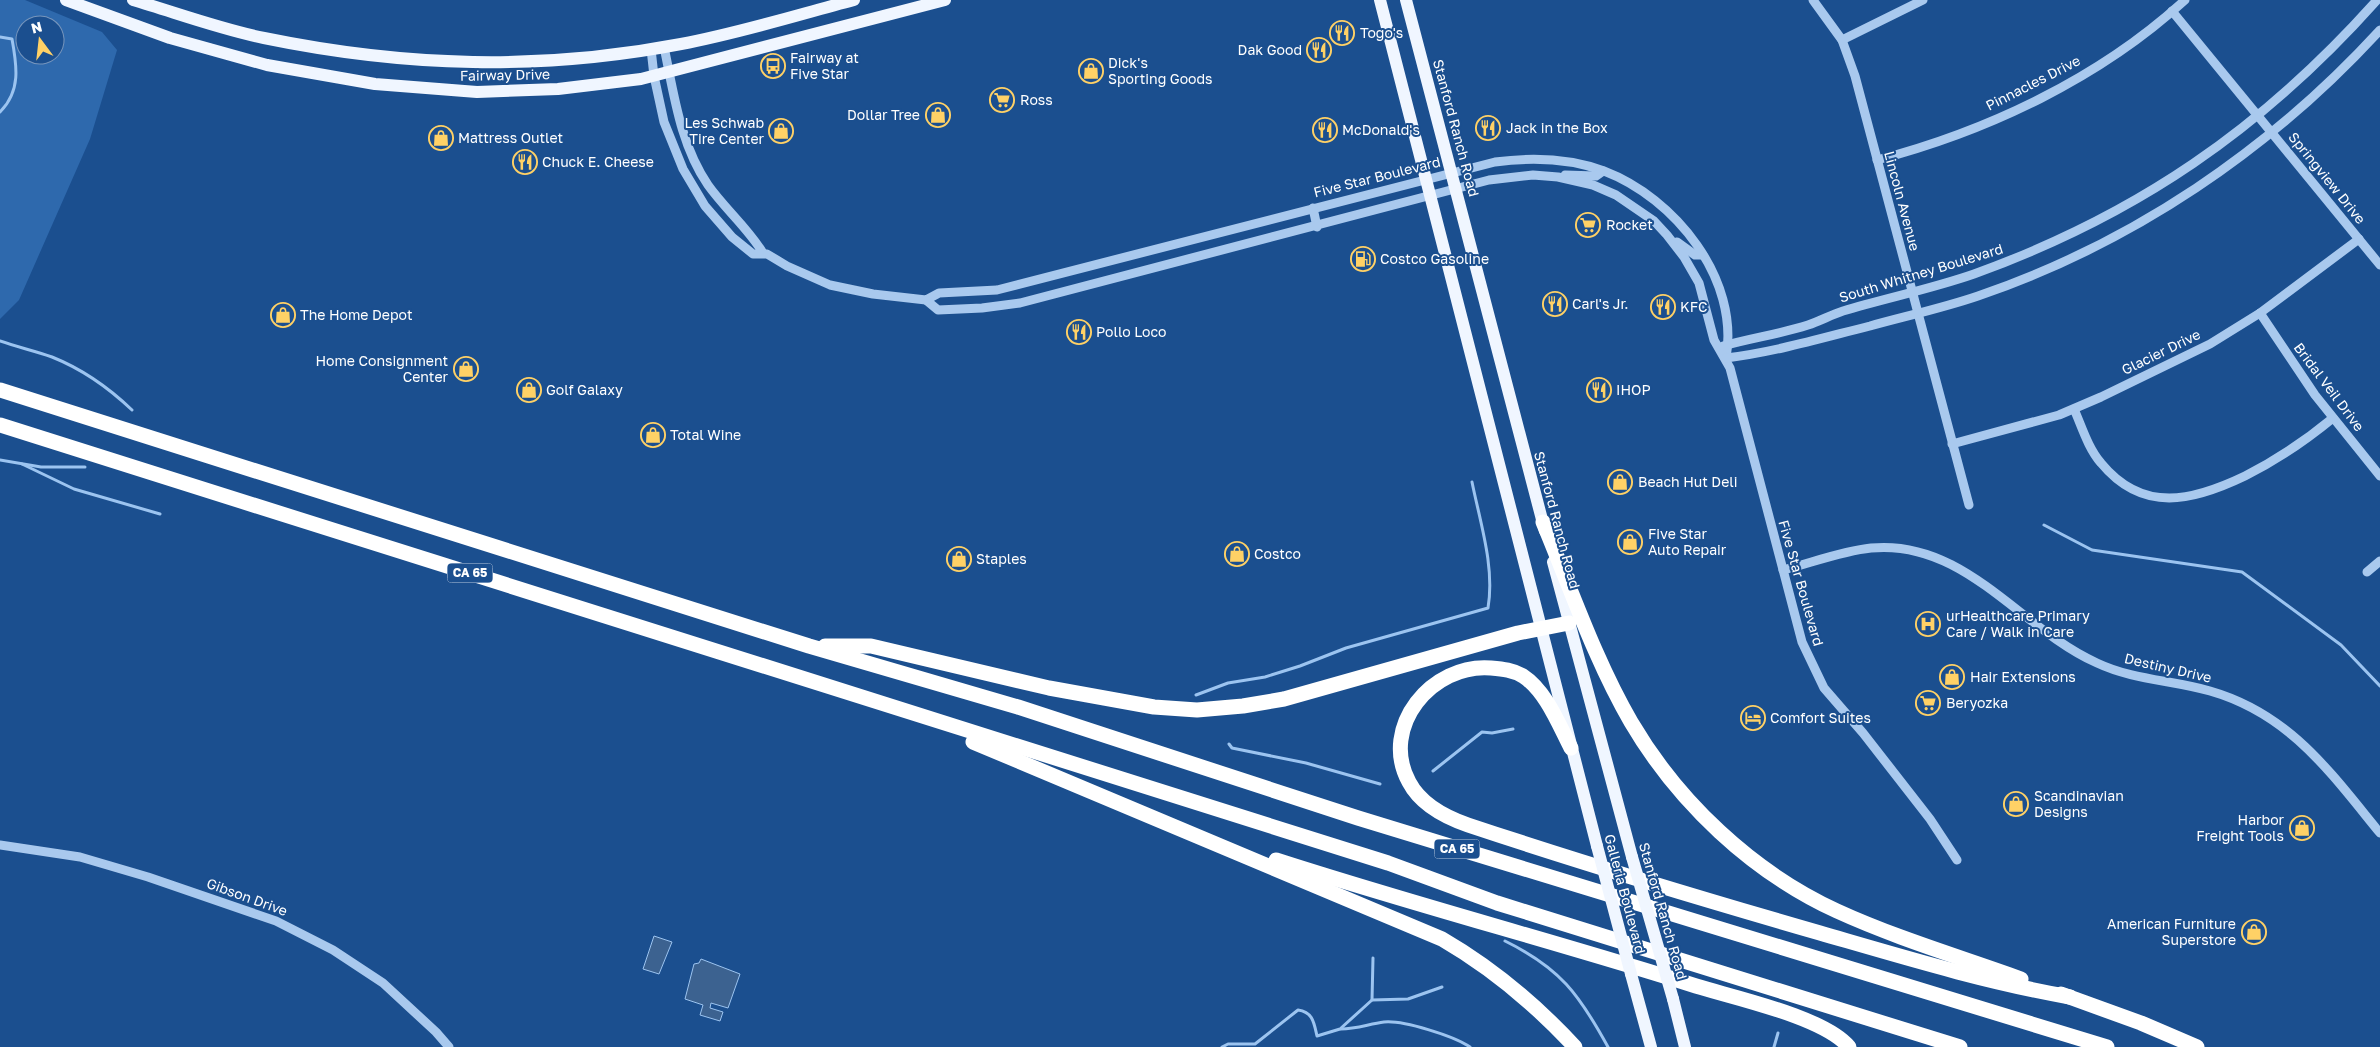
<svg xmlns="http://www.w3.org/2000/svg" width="2380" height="1047" font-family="'Golos Text',sans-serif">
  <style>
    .green { fill: #2e69ad; fill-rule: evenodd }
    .water { fill: #3c6290; stroke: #9cc4f0 }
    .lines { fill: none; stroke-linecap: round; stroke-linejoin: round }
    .stream { stroke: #9cc4f0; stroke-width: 3 }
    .minor { stroke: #a9c9ee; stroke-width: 9 }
    .major { stroke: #f0f6ff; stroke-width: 12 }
    .highway { stroke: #fff; stroke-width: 15 }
    .major-bridge { stroke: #f0f6ff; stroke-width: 12 }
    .labels { text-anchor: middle; stroke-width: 4; stroke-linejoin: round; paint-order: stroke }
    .shield { fill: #1b4f8f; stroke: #bbcadd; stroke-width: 1 }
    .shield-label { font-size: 12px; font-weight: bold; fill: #fff }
    .poi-label { font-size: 14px; fill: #fff; stroke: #1b4f8f; text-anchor: start }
    .street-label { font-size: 14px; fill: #fff; stroke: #1b4f8f }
  </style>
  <rect width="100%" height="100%" fill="#1b4f8f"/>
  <!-- green -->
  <path class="green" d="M0,0h25l77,32 15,18 -27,89 -71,161 -19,19zM25,25h30v30h-30z"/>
  <!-- water -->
  <g class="water">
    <path d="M654,936l18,6 -13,32 -16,-5z"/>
    <path d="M701,959l39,15 -12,34 -17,-5 -1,5 13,4 -3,9 -20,-6 3,-10 -18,-6 9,-35 5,-1z"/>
  </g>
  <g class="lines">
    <!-- stream -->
    <g class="stream">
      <path d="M0,37l12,2c5,27 9,52 -12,73"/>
      <path d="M0,341c17,6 35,10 52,16 30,12 57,31 80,53"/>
      <path d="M0,460l41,7h44"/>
      <path d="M22,464l52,25 86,25"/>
      <path d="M2044,525l48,25 150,22 99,73 39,41"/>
      <path d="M1196,695l32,-12 37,-6 35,-11 46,-18 142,-40c7,-41 -8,-86 -16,-126"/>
      <path d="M1229,744l3,4 74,15 74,21"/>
      <path d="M1433,771l49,-39 10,1 21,-4"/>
      <path d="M1505,941c55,27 74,53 103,106"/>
      <path d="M1372,1000l36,-1 34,-12"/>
      <path d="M1341,1029c15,0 28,-5 43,-7 19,-2 70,14 86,25"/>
      <path d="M1222,1047l6,-3h27l43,-34c15,2 16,13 19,26l23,-7 32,-29 1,-42"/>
      <path d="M1774,1047l4,-14"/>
    </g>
    <!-- minor -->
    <g class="minor">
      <path d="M1813,0l29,40 13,36 114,429"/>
      <path d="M2172,11l208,254"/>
      <path d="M1842,40l81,-40"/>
      <path d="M664,47c10,47 16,97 44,138 17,24 40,43 55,68"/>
      <path d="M651,49l3,27 10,46 19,47 22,37 27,31 21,17h14l20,12 43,19 43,9 53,6 13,-7 58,-3 498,-128c37,-5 74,-4 109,9 71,27 136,108 122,187"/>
      <path d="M1877,160c111,-29 223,-82 308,-160"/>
      <path d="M1565,175l31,1 7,-5"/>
      <path d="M1313,208l4,19"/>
      <path d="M1677,242l18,13h8"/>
      <path d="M926,300l12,10 44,-2 38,-5 469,-123 44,-5 25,2 35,8 23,10 38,26 13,14 17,22 15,26 15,57 16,28 72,274 22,46 39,45 67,86 27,41"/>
      <path d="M2260,313l55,82 65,81"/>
      <path d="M1723,346c28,-8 57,-12 85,-21 12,-4 23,-10 35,-14 43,-13 88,-22 131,-37 163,-59 288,-145 403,-274"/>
      <path d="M1726,358c49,-6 96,-20 144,-32 36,-10 73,-18 108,-30 155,-53 292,-146 402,-266"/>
      <path d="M2074,409c8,18 14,39 27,54 42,51 92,38 144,13 32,-16 60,-35 88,-58"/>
      <path d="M1952,444l107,-29 42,-18 109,-53 50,-31 99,-74"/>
      <path d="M1783,570c28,-7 59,-19 88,-22 94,-9 148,80 226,115 36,17 75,17 113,28 80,23 120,81 170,142"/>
      <path d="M2367,572l13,-11"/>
      <path d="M0,845l80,12 68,20 128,44 57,29 50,33 53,49 13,15"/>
    </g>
    <!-- major -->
    <g class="major">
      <path d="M66,0l104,38 97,27 108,19 102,8 81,-3 83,-10 304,-79"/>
      <path d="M133,0c44,13 87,29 131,38 141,29 277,33 417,6 59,-11 116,-29 173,-44"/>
      <path d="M1380,0c74,282 143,564 217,846"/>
      <path d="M1406,0l139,531"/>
      <path d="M1553,562l79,295"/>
      <path d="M1631,974l20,73"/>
      <path d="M1673,999l12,48"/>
    </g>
    <!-- highway -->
    <g class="highway">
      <path d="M0,390l809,256 209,61 340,111 749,229"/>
      <path d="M0,425l1388,438 109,40 463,144"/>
      <path d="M1543,522c28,67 52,138 88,200 47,80 121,150 206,189 59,27 123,46 184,68"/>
      <path d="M825,646h46l178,42 105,19 43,3 46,-4 41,-7 234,-66 51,-10"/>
      <path d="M973,742l469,197c50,29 94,66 133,108"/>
      <path d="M1571,748c-12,-23 -25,-57 -48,-72 -10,-6 -20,-7 -32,-8 -59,-5 -112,59 -82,114 12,23 36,35 59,43 117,39 234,74 352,108 83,24 165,49 250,64"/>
      <path d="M1276,860c139,45 281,82 420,126 39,12 128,31 153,61"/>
      <path d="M2061,994l80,29 56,24"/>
    </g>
    <!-- major-bridge -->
    <g class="major-bridge">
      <path d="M1597,846l34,128"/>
      <path d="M1632,857l41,142"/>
    </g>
  </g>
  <!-- icons -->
  <defs>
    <symbol id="restaurant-ring" viewBox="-11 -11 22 22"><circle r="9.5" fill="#1b4f8f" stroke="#ffd166" stroke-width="1.5"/><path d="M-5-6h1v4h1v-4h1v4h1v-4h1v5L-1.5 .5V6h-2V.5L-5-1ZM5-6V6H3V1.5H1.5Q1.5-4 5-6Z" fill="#ffd166"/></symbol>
    <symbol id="bus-ring" viewBox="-11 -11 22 22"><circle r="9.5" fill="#1b4f8f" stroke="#ffd166" stroke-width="1.5"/><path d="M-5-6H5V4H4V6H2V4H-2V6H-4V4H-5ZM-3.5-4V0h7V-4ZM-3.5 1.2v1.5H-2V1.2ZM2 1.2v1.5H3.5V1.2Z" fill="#ffd166"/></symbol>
    <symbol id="shop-ring" viewBox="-11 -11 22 22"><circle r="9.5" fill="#1b4f8f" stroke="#ffd166" stroke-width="1.5"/><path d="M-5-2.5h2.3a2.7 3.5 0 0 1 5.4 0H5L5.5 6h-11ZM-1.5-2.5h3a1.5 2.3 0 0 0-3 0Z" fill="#ffd166"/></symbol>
    <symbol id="supermarket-ring" viewBox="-11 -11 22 22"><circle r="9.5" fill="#1b4f8f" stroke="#ffd166" stroke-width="1.5"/><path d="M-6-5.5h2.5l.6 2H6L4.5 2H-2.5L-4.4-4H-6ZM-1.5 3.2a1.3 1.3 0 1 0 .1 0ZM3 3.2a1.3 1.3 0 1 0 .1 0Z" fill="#ffd166"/></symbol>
    <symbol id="fuel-ring" viewBox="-11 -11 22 22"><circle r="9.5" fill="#1b4f8f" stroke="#ffd166" stroke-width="1.5"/><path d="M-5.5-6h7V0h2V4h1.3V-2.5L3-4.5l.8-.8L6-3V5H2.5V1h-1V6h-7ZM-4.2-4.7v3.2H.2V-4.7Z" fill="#ffd166"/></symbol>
    <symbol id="hospital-ring" viewBox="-11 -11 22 22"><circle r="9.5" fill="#1b4f8f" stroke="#ffd166" stroke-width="1.5"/><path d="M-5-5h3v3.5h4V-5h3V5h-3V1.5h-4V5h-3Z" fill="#ffd166"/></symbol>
    <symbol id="hotel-ring" viewBox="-11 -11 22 22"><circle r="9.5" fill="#1b4f8f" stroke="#ffd166" stroke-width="1.5"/><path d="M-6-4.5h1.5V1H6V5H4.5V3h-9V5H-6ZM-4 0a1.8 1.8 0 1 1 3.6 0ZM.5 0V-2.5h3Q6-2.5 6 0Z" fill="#ffd166"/></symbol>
  </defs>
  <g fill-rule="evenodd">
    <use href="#restaurant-ring" x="1328" y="19" width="28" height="28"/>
    <use href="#restaurant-ring" x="1305" y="36" width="28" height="28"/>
    <use href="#bus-ring" x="759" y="52" width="28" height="28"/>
    <use href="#shop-ring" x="1077" y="57" width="28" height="28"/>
    <use href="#supermarket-ring" x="988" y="86" width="28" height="28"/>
    <use href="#shop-ring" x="924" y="101" width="28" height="28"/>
    <use href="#restaurant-ring" x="1474" y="114" width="28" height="28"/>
    <use href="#restaurant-ring" x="1311" y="116" width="28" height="28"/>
    <use href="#shop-ring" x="767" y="117" width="28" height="28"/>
    <use href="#shop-ring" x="427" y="124" width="28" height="28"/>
    <use href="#restaurant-ring" x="511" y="148" width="28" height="28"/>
    <use href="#supermarket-ring" x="1574" y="211" width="28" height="28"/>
    <use href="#fuel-ring" x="1349" y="245" width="28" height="28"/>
    <use href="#restaurant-ring" x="1541" y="290" width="28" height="28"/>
    <use href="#restaurant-ring" x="1649" y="293" width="28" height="28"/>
    <use href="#shop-ring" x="269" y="301" width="28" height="28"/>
    <use href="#restaurant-ring" x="1065" y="318" width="28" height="28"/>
    <use href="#shop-ring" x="452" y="355" width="28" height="28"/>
    <use href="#shop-ring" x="515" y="376" width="28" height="28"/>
    <use href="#restaurant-ring" x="1585" y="376" width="28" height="28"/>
    <use href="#shop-ring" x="639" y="421" width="28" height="28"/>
    <use href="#shop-ring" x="1606" y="468" width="28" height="28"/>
    <use href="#shop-ring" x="1616" y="528" width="28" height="28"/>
    <use href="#shop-ring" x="1223" y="540" width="28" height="28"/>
    <use href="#shop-ring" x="945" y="545" width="28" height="28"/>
    <use href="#hospital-ring" x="1914" y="610" width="28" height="28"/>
    <use href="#shop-ring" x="1938" y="663" width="28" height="28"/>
    <use href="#supermarket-ring" x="1914" y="689" width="28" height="28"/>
    <use href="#hotel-ring" x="1739" y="704" width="28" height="28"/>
    <use href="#shop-ring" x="2002" y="790" width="28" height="28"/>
    <use href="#shop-ring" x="2288" y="814" width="28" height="28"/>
    <use href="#shop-ring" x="2240" y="918" width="28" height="28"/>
  </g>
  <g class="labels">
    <!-- shield labels -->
    <g class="shield">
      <rect x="447.5" y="563.5" width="45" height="19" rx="4"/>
      <rect x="1434.5" y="839.5" width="45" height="19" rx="4"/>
    </g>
    <g class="shield-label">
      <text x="470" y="577">CA 65</text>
      <text x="1457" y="853">CA 65</text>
    </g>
    <!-- poi labels -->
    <g class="poi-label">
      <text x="1360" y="38">Togo's</text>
      <text x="1302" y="55" text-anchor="end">Dak Good</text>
      <text x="790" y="63">Fairway at<tspan x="790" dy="16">Five Star</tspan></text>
      <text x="1108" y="68">Dick's<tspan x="1108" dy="16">Sporting Goods</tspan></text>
      <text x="1020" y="105">Ross</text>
      <text x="920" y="120" text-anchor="end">Dollar Tree</text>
      <text x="764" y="128" text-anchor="end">Les Schwab<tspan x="764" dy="16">Tire Center</tspan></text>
      <text x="1506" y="133">Jack in the Box</text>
      <text x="1342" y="135">McDonald's</text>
      <text x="458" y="143">Mattress Outlet</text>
      <text x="542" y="167">Chuck E. Cheese</text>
      <text x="1606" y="230">Rocket</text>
      <text x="1380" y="264">Costco Gasoline</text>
      <text x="1572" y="309">Carl's Jr.</text>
      <text x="1680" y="312">KFC</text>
      <text x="300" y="320">The Home Depot</text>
      <text x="1096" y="337">Pollo Loco</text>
      <text x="448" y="366" text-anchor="end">Home Consignment<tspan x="448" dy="16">Center</tspan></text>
      <text x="546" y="395">Golf Galaxy</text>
      <text x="1616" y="395">IHOP</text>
      <text x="670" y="440">Total Wine</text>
      <text x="1638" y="487">Beach Hut Deli</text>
      <text x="1648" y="539">Five Star<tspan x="1648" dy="16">Auto Repair</tspan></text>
      <text x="1254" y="559">Costco</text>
      <text x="976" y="564">Staples</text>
      <text x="1946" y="621">urHealthcare Primary<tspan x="1946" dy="16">Care / Walk in Care</tspan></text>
      <text x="1970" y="682">Hair Extensions</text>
      <text x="1946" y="708">Beryozka</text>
      <text x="1770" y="723">Comfort Suites</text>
      <text x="2034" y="801">Scandinavian<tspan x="2034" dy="16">Designs</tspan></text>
      <text x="2284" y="825" text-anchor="end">Harbor<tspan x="2284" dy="16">Freight Tools</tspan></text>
      <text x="2236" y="929" text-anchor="end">American Furniture<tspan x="2236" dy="16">Superstore</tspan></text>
    </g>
    <!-- street labels -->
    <g class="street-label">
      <text transform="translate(505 75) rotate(-1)" y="5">Fairway Drive</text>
      <text transform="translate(2033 83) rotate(-27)" y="5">Pinnacles Drive</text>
      <text transform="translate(1456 128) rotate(75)" y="5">Stanford Ranch Road</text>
      <text transform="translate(1377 177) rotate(-14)" y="5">Five Star Boulevard</text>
      <text transform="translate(2327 178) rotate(51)" y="5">Springview Drive</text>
      <text transform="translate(1902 201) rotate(75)" y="5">Lincoln Avenue</text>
      <text transform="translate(1921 273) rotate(-17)" y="5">South Whitney Boulevard</text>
      <text transform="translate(2161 352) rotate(-26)" y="5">Glacier Drive</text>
      <text transform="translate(2329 387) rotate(53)" y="5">Bridal Veil Drive</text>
      <text transform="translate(1557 520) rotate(75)" y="5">Stanford Ranch Road</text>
      <text transform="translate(1801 583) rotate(74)" y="5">Five Star Boulevard</text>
      <text transform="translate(2168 668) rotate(13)" y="5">Destiny Drive</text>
      <text transform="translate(1625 894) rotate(75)" y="5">Galleria Boulevard</text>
      <text transform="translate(247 897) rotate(20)" y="5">Gibson Drive</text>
      <text transform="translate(1663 911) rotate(74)" y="5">Stanford Ranch Road</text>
    </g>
  </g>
  <!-- north arrow -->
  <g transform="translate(40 40) rotate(345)"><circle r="24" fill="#1b4f8f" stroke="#7695bc"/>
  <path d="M0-4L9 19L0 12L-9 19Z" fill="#ffd166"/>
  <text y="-8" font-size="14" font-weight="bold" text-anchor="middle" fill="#ffffff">N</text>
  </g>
</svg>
